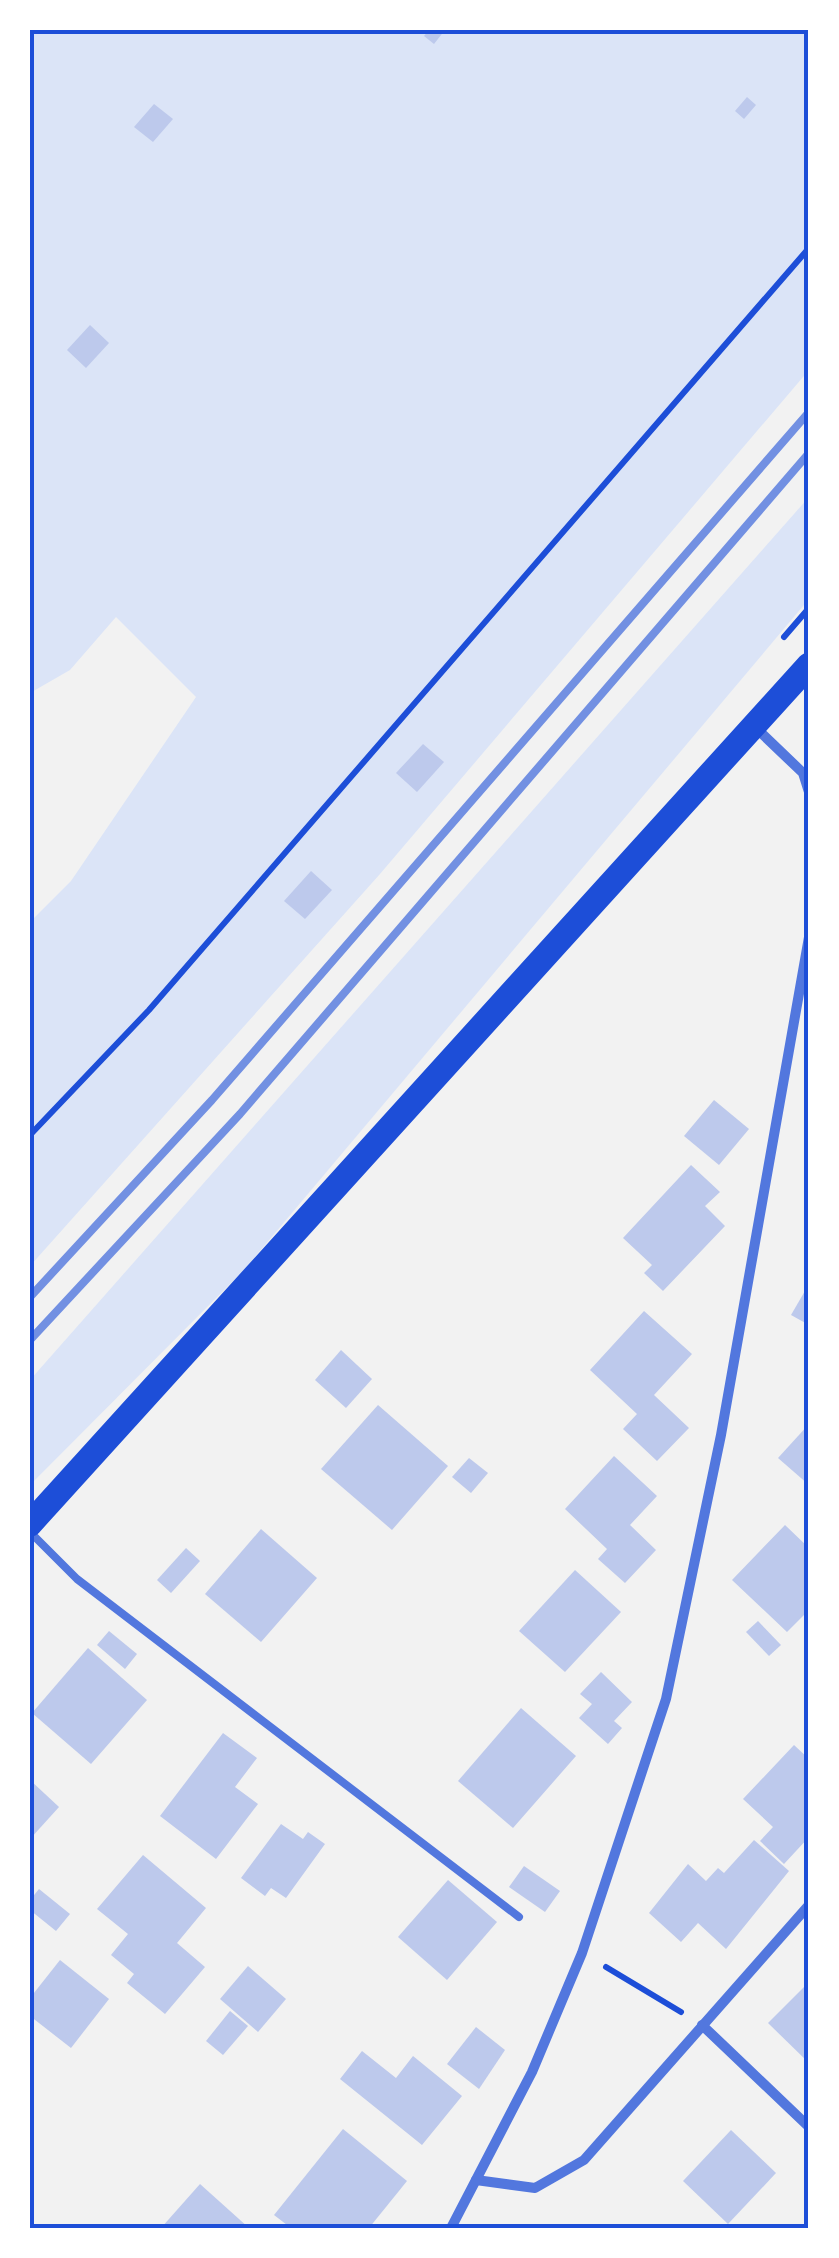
<svg xmlns="http://www.w3.org/2000/svg" width="839" height="2258" font-family="Helvetica,sans-serif">
  <style>
    .green { fill: #dbe4f7 }
    .building { fill: #bdc9ec }
    .lines { fill: none; stroke-linecap: round; stroke-linejoin: round }
    .path { stroke: #1d4ed8; stroke-width: 6 }
    .service { stroke: #5277de; stroke-width: 8 }
    .minor { stroke: #5277de; stroke-width: 10 }
    .primary { stroke: #1d4ed8; stroke-width: 25 }
    .rail { stroke: #7290e2; stroke-width: 8 }
    .neatline { fill: none; stroke: #1d4ed8; stroke-width: 4 }
  </style>
  <rect width="100%" height="100%" fill="#f2f2f2"/>
  <!-- green -->
  <g class="green">
    <path d="M30,30h779v340l-429,504 -350,392v-344l41,-41 125,-184 -80,-80 -46,53 -40,23z"/>
    <path d="M809,497v102l-566,672 -213,214v-105z"/>
  </g>
  <!-- building -->
  <g class="building">
    <path d="M429,30h16l-11,14 -10,-8z"/>
    <path d="M747,97l9,8 -12,14 -9,-8z"/>
    <path d="M154,104l19,15 -20,23 -19,-15z"/>
    <path d="M90,325l19,18 -23,25 -19,-18z"/>
    <path d="M423,744l21,18 -27,30 -21,-19z"/>
    <path d="M311,871l21,19 -27,29 -21,-18z"/>
    <path d="M714,1100l35,29 -30,36 -35,-29z"/>
    <path d="M691,1165l29,27 -15,14 20,20 -62,65 -19,-18 8,-8 -29,-27z"/>
    <path d="M809,1284v41l-18,-10z"/>
    <path d="M644,1311l48,43 -38,41 35,33 -32,33 -34,-32 14,-15 -47,-44z"/>
    <path d="M341,1350l31,29 -26,29 -31,-28z"/>
    <path d="M378,1405l70,61 -56,64 -71,-61z"/>
    <path d="M809,1424v61l-31,-27z"/>
    <path d="M614,1456l43,40 -27,29 26,25 -31,33 -27,-24 9,-10 -42,-40z"/>
    <path d="M469,1458l19,15 -17,20 -19,-16z"/>
    <path d="M785,1525l24,23v48l-5,5 5,9 -22,22 -55,-52z"/>
    <path d="M261,1529l56,49 -56,64 -56,-48z"/>
    <path d="M186,1548l14,13 -29,32 -14,-13z"/>
    <path d="M575,1570l46,42 -56,60 -46,-41z"/>
    <path d="M758,1621l23,24 -12,11 -23,-24z"/>
    <path d="M109,1631l28,23 -12,15 -28,-24z"/>
    <path d="M88,1648l59,52 -56,64 -59,-51z"/>
    <path d="M601,1672l31,30 -18,19 8,7 -14,16 -29,-26 13,-14 -12,-10z"/>
    <path d="M521,1708l55,48 -63,72 -55,-47z"/>
    <path d="M223,1733l34,25 -22,29 23,17 -42,55 -56,-43z"/>
    <path d="M794,1745l15,14v78l-25,27 -24,-23 13,-14 -30,-28z"/>
    <path d="M30,1780l29,27 -29,32z"/>
    <path d="M281,1824l22,15 5,-7 17,12 -39,54 -15,-10 -6,8 -24,-18z"/>
    <path d="M754,1840l35,31 -63,78 -28,-26 -17,19 -32,-29 39,-49 18,17 12,-13 6,5z"/>
    <path d="M143,1855l63,53 -29,35 28,24 -40,47 -38,-31 7,-9 -23,-19 17,-21 -31,-25z"/>
    <path d="M524,1866l36,25 -15,21 -36,-25z"/>
    <path d="M448,1880l49,42 -50,58 -49,-43z"/>
    <path d="M39,1889l31,25 -14,17 -26,-21v-10z"/>
    <path d="M60,1960l49,39 -38,49 -41,-32v-18z"/>
    <path d="M248,1966l38,33 -28,33 -38,-33z"/>
    <path d="M809,1982v81l-41,-40z"/>
    <path d="M230,2011l18,15 -25,29 -17,-14z"/>
    <path d="M476,2027l29,23 -26,39 -32,-25z"/>
    <path d="M362,2051l34,27 17,-22 49,40 -40,49 -82,-66z"/>
    <path d="M343,2129l64,52 -38,47h-78l-17,-13z"/>
    <path d="M731,2130l45,43 -48,51 -45,-43z"/>
    <path d="M200,2184l49,44h-88z"/>
  </g>
  <g class="lines">
    <!-- path -->
    <g class="path">
      <path d="M784,637l25,-29"/>
      <path d="M30,1135l119,-125 660,-762"/>
      <path d="M606,1967l75,45"/>
    </g>
    <!-- service -->
    <path class="service" d="M30,1532l47,47 442,338"/>
    <!-- minor -->
    <g class="minor">
      <path d="M756,728l47,45 6,19"/>
      <path d="M702,2025l107,102"/>
      <path d="M476,2180l59,8 49,-28 225,-255"/>
      <path d="M451,2228l81,-156 50,-119 84,-254 55,-264 88,-498"/>
    </g>
    <!-- primary -->
    <path class="primary" d="M30,1524l779,-859"/>
    <!-- rail -->
    <g class="rail">
      <path d="M30,1297l182,-197 597,-688"/>
      <path d="M30,1340l210,-226 569,-661"/>
    </g>
  </g>
  <!-- border -->
  <rect width="839" height="2258" fill="none" stroke="#ffffff" stroke-width="65"/>
  <rect x="32" y="32" width="774" height="2194" class="neatline"/>
</svg>
